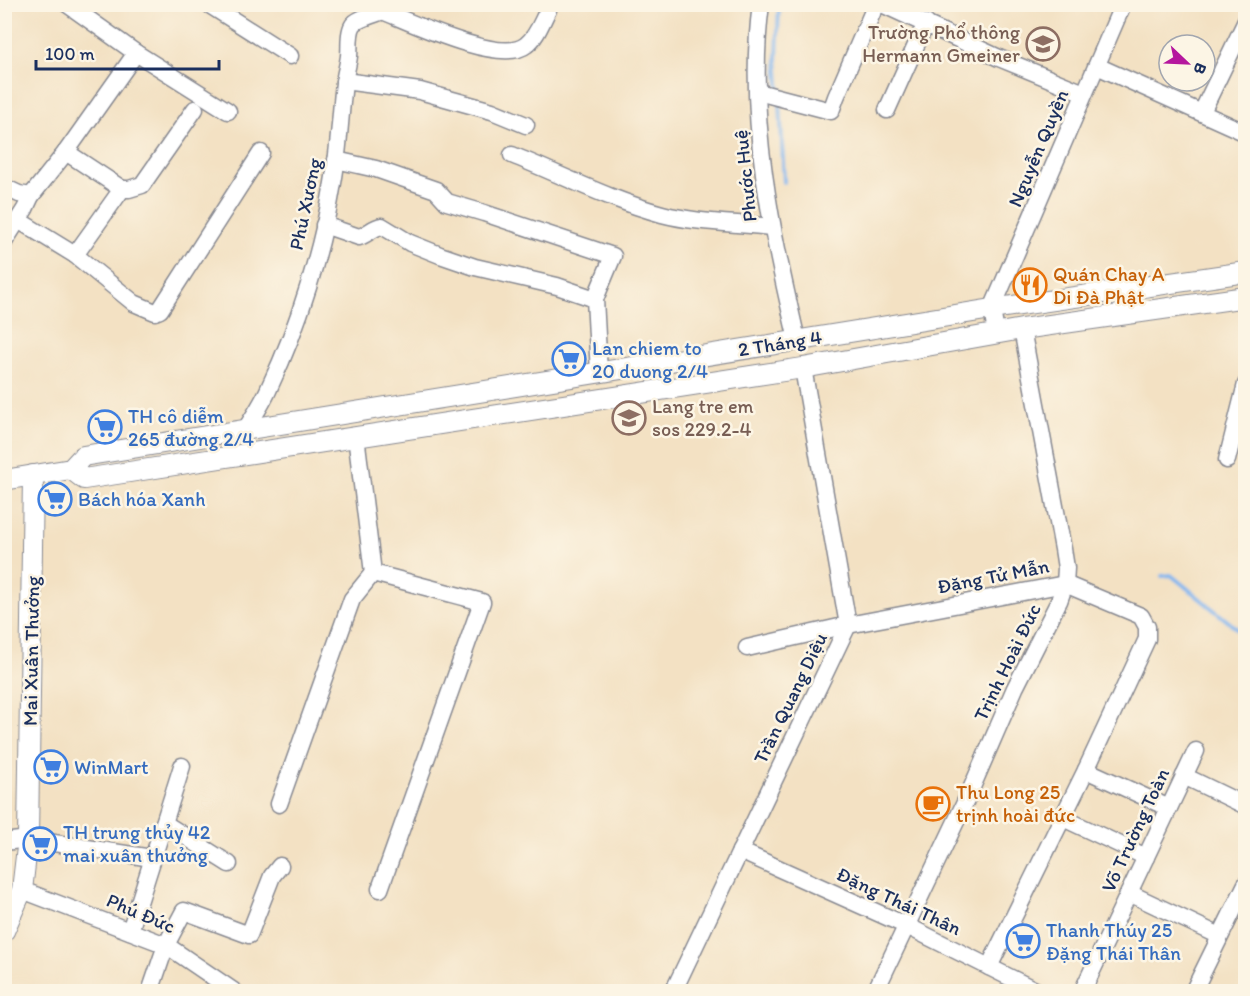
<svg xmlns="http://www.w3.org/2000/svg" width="1250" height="996" font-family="Itim,sans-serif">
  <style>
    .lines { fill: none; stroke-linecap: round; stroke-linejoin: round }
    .stream { stroke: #82b6ef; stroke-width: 4 }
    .minor-casing { stroke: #878890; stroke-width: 19 }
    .major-casing { stroke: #878890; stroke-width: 22 }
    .minor { stroke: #fff; stroke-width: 16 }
    .major { stroke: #fff; stroke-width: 20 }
    .labels { text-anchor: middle; stroke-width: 5; stroke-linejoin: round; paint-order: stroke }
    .education-label { font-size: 20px; fill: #785e54; stroke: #fcf5e5; text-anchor: end }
    .street-label { font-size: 20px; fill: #1b2f5e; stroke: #fcf5e5 }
    .food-label { font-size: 20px; fill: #c56008; stroke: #fcf5e5; text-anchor: start }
    .shop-label { font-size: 20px; fill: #366cbe; stroke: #fcf5e5; text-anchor: start }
  </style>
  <rect width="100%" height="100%" fill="#fcf5e5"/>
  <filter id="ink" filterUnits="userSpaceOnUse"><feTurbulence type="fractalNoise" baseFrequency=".0167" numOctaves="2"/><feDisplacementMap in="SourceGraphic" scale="12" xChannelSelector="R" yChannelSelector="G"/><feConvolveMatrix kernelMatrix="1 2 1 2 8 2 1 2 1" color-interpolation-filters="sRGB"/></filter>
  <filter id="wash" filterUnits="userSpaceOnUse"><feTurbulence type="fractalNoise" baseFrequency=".008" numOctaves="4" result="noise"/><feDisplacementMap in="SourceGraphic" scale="24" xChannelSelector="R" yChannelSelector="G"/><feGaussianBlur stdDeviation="1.35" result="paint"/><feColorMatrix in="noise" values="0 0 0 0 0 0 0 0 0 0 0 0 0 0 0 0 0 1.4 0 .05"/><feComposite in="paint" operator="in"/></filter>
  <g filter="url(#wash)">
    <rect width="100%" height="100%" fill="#f3e1c3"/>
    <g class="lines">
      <!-- stream -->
      <g class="stream">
        <path d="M779,4l-2,56 3,34"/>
        <path d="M780,102l4,80"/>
        <path d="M1162,576l9,-1 75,61"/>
      </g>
    </g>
  </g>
  <g filter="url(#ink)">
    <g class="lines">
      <defs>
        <g id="minor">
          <path d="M67,4l69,49 92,58"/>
          <path d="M208,4l82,52"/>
          <path d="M761,4c-15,113 11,228 36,336"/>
          <path d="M882,4l117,54 85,35"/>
          <path d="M385,12c27,11 117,53 141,33 11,-8 16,-24 22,-35"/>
          <path d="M1097,66l149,67"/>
          <path d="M344,81l76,10 72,20 34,14"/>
          <path d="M758,92l73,19 5,-14 37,-86 4,-5 4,-2"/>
          <path d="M887,110l39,-87"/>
          <path d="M1202,112l44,-91"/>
          <path d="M66,152l56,37 -47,66"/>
          <path d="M512,155c50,20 98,45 150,59 34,9 73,9 109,13"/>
          <path d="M336,160l40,9 60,21 11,12 37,11 129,43 -18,43 4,74"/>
          <path d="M4,187l15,7 12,2"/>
          <path d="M122,189h7l13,-4 53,-76"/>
          <path d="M18,220l57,35 59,48 21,9 5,-2 101,-157"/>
          <path d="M324,225l35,12c8,-2 14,-10 23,-11l28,17 30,12 35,12 82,19 38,13"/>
          <path d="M4,242l21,-33 6,-13 35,-44 70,-99"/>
          <path d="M996,334l-4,-25 131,-305"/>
          <path d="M245,430c9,-14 19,-29 25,-44 29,-61 52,-136 63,-203 6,-33 7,-67 11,-100 1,-9 4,-18 5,-27 1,-9 -1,-23 4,-31 6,-9 33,-12 44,-21"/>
          <path d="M356,436l17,137 109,29 -102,287"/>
          <path d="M1227,460l19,-76"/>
          <path d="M747,648l101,-23 217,-41 76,32 6,11v12l-61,131 -97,197"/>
          <path d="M1086,770l83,38"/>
          <path d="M1184,776l62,30"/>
          <path d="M279,804l73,-205 21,-26"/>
          <path d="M1063,818l83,39"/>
          <path d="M164,823l65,41"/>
          <path d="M4,842l24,-3 124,19"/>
          <path d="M740,851l167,75 132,66"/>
          <path d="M22,890l144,55 69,47"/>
          <path d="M1129,893l91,43"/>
          <path d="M130,931l52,-165"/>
          <path d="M150,992l16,-47 18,-34 65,24 23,-59 8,-10"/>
          <path d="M673,992l175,-367 -45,-257"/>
          <path d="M875,992l94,-198 46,-106 44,-87 6,-17 1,-16 -3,-19 -41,-220"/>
          <path d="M1082,992l114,-241"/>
          <path d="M1193,992l53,-108"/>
        </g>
        <g id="major">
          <path d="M71,469l13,10 719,-111 219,-39 224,-32"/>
          <path d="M4,480l67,-11 12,-13 909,-147 254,-37"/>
          <path d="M4,931l18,-41 6,-51 5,-364"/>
        </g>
      </defs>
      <!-- minor casing -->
      <use href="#minor" class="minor-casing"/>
      <!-- major casing -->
      <use href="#major" class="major-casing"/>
      <!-- minor -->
      <use href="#minor" class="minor"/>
      <!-- major -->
      <use href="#major" class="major"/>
    </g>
  </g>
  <!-- icons -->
  <defs>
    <symbol id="school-ring" viewBox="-11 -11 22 22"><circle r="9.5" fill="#fcf5e5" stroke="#8d6e63" stroke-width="1.5"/><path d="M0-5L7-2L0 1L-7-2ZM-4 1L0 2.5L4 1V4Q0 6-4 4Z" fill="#8d6e63"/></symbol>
    <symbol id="restaurant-ring" viewBox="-11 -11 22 22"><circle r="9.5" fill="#fcf5e5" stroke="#e8710a" stroke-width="1.5"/><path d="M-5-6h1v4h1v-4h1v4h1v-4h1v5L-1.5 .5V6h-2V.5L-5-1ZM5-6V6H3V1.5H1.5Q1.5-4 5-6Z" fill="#e8710a"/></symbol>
    <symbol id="supermarket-ring" viewBox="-11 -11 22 22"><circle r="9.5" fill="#fcf5e5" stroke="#3f7fe0" stroke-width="1.5"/><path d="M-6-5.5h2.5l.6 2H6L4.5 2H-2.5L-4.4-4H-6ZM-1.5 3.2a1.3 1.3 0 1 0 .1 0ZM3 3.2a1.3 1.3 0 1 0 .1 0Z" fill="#3f7fe0"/></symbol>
    <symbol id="cafe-ring" viewBox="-11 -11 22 22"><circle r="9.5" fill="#fcf5e5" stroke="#e8710a" stroke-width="1.5"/><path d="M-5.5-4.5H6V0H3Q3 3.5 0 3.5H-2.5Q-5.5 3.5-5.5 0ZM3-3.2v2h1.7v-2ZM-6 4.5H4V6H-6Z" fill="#e8710a"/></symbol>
  </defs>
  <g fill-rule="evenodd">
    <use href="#school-ring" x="1024" y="25" width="38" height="38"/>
    <use href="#restaurant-ring" x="1011" y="266" width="38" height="38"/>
    <use href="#supermarket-ring" x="550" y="340" width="38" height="38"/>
    <use href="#school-ring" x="610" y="399" width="38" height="38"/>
    <use href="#supermarket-ring" x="86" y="408" width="38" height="38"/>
    <use href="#supermarket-ring" x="36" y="480" width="38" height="38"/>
    <use href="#supermarket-ring" x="32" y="748" width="38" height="38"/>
    <use href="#cafe-ring" x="914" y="785" width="38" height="38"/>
    <use href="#supermarket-ring" x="21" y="825" width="38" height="38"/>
    <use href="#supermarket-ring" x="1004" y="922" width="38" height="38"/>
  </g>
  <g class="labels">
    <!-- education labels -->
    <g class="education-label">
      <text x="1020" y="39">Trường Phổ thông<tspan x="1020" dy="23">Hermann Gmeiner</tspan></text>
      <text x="652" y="413" text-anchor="start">Lang tre em<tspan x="652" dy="23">sos 229.2-4</tspan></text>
    </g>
    <!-- street labels -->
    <g class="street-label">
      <text transform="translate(1038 148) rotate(-67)" y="7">Nguyễn Quyền</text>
      <text transform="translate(745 176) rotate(-96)" y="7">Phước Huệ</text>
      <text transform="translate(305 204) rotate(-78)" y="7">Phú Xương</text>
      <text transform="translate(780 343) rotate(-9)" y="7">2 Tháng 4</text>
      <text transform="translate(993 576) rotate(-11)" y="7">Đặng Tử Mẫn</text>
      <text transform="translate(31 651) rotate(-89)" y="7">Mai Xuân Thưởng</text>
      <text transform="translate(1007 662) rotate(-64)" y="7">Trịnh Hoài Đức</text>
      <text transform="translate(790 698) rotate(-64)" y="7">Trần Quang Diệu</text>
      <text transform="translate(1135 830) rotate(-65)" y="7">Võ Trường Toàn</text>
      <text transform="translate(899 901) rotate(25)" y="7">Đặng Thái Thân</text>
      <text transform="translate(141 913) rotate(23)" y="7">Phú Đức</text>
    </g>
    <!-- food labels -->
    <g class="food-label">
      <text x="1053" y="281">Quán Chay A<tspan x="1053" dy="23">Di Đà Phật</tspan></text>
      <text x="956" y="799">Thu Long 25<tspan x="956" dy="23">trịnh hoài đức</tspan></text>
    </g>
    <!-- shop labels -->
    <g class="shop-label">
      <text x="592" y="355">Lan chiem to<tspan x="592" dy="23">20 duong 2/4</tspan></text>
      <text x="128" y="423">TH cô diễm<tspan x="128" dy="23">265 đường 2/4</tspan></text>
      <text x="78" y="506">Bách hóa Xanh</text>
      <text x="74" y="774">WinMart</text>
      <text x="63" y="839">TH trung thủy 42<tspan x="63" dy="23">mai xuân thưởng</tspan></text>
      <text x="1046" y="937">Thanh Thúy 25<tspan x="1046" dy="23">Đặng Thái Thân</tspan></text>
    </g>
  </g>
  <!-- margin -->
  <rect width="1250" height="996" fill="none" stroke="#fcf5e5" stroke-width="24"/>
  <!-- north arrow -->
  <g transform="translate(1187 63) rotate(113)"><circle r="28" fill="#fcf5e5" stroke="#a2a6af" stroke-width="1.5"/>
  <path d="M0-4.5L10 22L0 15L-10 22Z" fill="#b5179e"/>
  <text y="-9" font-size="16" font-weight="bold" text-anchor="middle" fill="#1b2f5e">B</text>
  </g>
  <!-- scale -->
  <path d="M36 60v9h183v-9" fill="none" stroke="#1b2f5e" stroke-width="3"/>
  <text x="45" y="60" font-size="18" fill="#1b2f5e" stroke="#fcf5e5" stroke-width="4.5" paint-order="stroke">100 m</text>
</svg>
